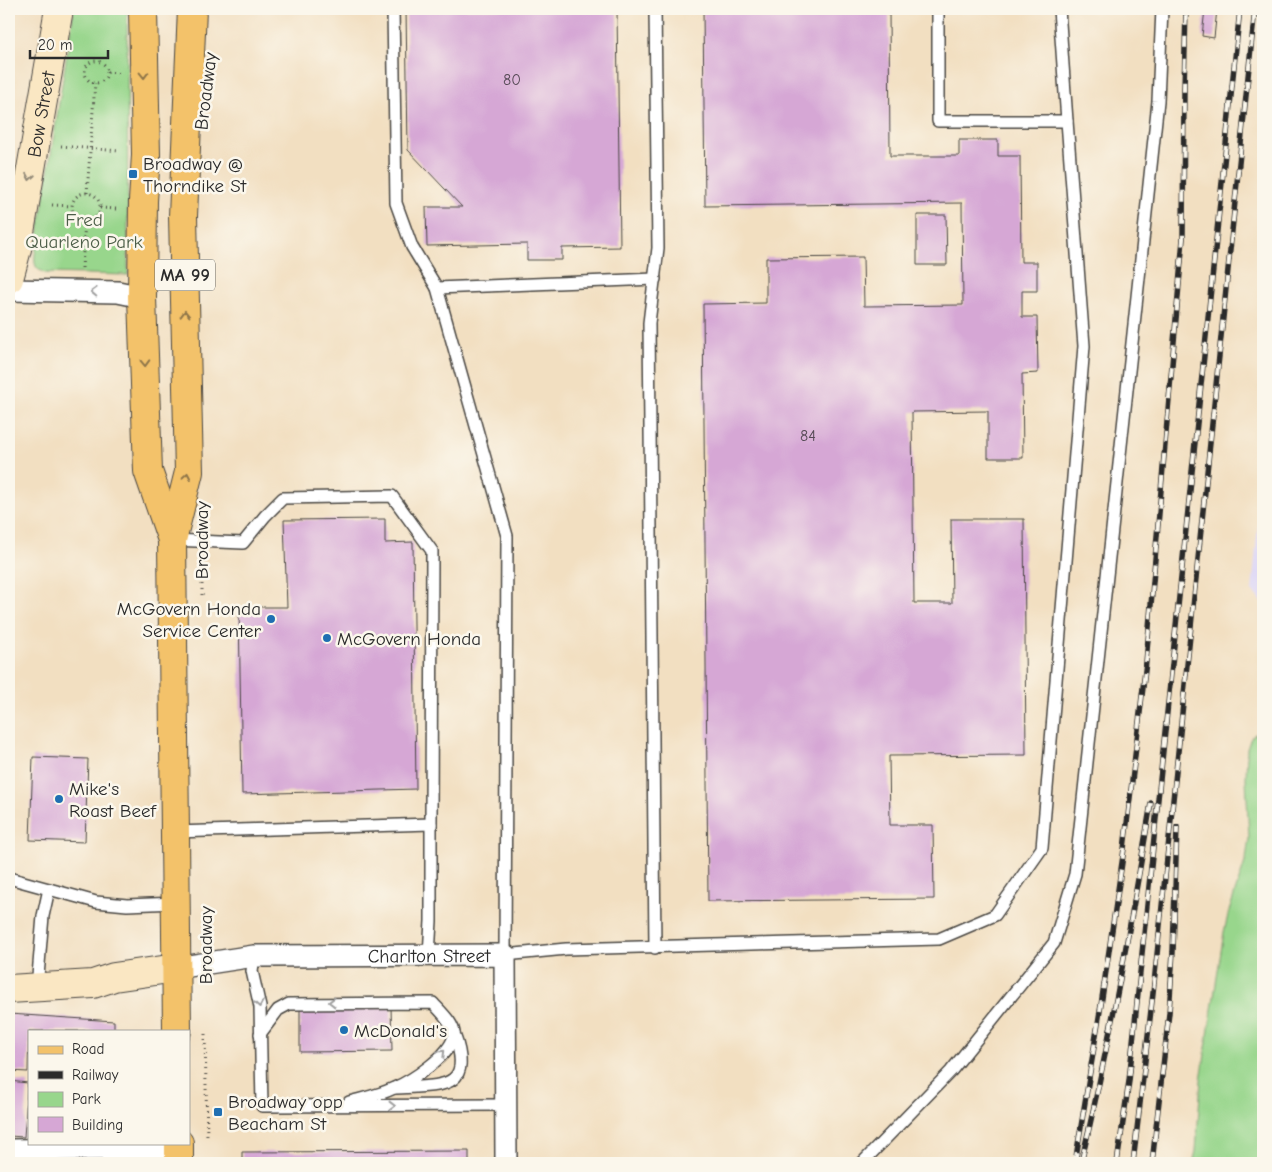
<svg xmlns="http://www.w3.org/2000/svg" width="1272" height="1172" font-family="'Comic Neue',sans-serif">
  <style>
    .built { fill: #dcd6f6 }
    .green { fill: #98d68c; stroke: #62805c }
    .building { fill: #d6a7d5 }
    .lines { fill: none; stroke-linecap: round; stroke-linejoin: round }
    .service-casing { stroke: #494642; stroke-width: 14 }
    .minor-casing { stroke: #494642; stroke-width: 24 }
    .secondary-casing { stroke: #494642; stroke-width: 30 }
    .primary-casing { stroke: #494642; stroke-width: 30 }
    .path { stroke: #494642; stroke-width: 3; stroke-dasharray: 1 4; stroke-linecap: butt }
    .service { stroke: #fff; stroke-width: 11 }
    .minor { stroke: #fff; stroke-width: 21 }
    .secondary { stroke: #fae7c3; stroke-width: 28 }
    .primary { stroke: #f3c26a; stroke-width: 28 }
    .rail-casing { stroke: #2b2b2b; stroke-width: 5.5 }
    .rail { stroke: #fbf7ec; stroke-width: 4; stroke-dasharray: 11; stroke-linecap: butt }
    .oneway { stroke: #8f764a }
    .oneway2 { stroke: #928977 }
    .oneway3 { stroke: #a0a0a0 }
    .poi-dot { fill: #1f6fb2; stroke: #fbf7ec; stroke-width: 2 }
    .labels { text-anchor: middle; stroke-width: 5; stroke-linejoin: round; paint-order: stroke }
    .number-label { font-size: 16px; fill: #564a56 }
    .shield { fill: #fbf7ec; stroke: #696865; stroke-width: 1 }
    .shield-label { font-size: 18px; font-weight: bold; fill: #2b2b2b }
    .street-label { font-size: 19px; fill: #2b2b2b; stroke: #fbf7ec }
    .poi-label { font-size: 19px; fill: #2b2b2b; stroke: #fbf7ec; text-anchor: start }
    .park-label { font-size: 19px; fill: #4c5e48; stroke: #fbf7ec }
  </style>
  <rect width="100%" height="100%" fill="#fbf7ec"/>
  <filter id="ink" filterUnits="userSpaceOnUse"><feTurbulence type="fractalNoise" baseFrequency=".02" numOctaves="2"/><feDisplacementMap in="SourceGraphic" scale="10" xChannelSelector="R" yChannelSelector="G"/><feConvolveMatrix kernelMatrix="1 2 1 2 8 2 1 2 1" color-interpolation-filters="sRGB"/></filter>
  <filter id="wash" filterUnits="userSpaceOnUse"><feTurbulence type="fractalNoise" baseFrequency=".0096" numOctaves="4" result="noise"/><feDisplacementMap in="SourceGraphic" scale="20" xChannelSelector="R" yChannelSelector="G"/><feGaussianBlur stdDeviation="1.12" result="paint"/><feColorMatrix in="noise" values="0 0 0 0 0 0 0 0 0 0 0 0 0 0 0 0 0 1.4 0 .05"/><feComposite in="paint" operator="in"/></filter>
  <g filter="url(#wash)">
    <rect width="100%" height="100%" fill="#f2dfc1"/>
    <!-- built -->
    <path class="built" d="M1263,468v135l-11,-12z"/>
    <!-- green -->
    <g class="green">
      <path d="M74,9h53l1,266 -83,-2c-10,-4 -11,-8 -10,-19z"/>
      <path d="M1263,728v435h-70l3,-12 5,-71 23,-148 5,-21 17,-52 3,-21 -3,-59 1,-30 4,-12z"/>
    </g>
    <g id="blocks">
      <!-- building -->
      <g class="building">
        <path d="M406,9h211l3,238 -58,1v12h-35v-16l-100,2 -1,-39h36l-54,-57z"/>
        <path d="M703,9h186l1,147h69v-16h39v16h22l1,106h16v29h-15v26h15l1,56 -16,1 1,84h-35v-47l-76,1 2,191h38l-1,-84h73l2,236 -137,1 1,69h43l1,74 -226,2 -5,-597 63,-1v-45l97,-1 1,49 99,-1 -1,-102 -257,3z"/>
        <path d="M1205,9h12l-3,29 -12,-2z"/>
        <path d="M917,215h29l1,50h-30z"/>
        <path d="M385,519v24l28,-1 3,247 -174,5 -3,-187h48l-3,-87z"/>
        <path d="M33,757l55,2 -3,83 -55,-2z"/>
        <path d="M391,1006l1,45 -92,1v-45z"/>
        <path d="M9,1014l105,7v10h-85l-1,41 -19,-1z"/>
        <path d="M9,1081l19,2 -4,54 -15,-1z"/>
        <path d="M469,1151v12h-227v-11z"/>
        <path d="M124,1158v5h-64v-4z"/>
      </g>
    </g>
  </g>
  <g filter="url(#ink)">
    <use href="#blocks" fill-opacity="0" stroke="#494642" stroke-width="1"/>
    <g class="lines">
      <defs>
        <g id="service">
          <path d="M393,9l3,194 16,44 25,41"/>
          <path d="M938,9v112h129l-8,-112"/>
          <path d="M655,279l-218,9 70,248 -2,419 61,-6 373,-10 56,-24 47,-67 42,-502 -17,-225"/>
          <path d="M172,540l71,3 22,-27 18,-18 109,-2 40,55 -1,273 -256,8"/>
          <path d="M9,878l87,24 31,3 49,-2"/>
          <path d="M655,948l-6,-625 9,-75 -3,-239"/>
          <path d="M429,955l2,-34v-97"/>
          <path d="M254,956l-2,15 8,36 2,99 244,-1"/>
          <path d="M37,988l6,-72 6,-27"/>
          <path d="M260,1034l18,-24 11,-6 144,-1c7,8 22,21 21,32 -3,20 -43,46 -60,53 -14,7 -30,10 -45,14"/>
          <path d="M396,1088c42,-3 80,4 58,-54"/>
          <path d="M862,1163l89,-92 103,-128 21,-69 83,-773 4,-92"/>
        </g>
        <g id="minor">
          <path d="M9,290l109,2 24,5"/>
          <path id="s1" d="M176,968l78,-12 251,-1 1,208"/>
          <path d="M9,1150l170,-2"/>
        </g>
        <g id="secondary">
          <path id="s2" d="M9,279l8,-30 42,-240"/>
          <path d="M9,989l84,-5 21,-7 62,-9"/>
        </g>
        <g id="primary">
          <path d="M143,9l3,146 -3,46 -1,96 6,174 24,69"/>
          <path d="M177,1031l-5,-491 17,-68 -6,-256 9,-207"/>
          <path d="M179,1143v20"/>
        </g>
      </defs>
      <!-- service casing -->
      <use href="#service" class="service-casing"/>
      <!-- minor casing -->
      <use href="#minor" class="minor-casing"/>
      <!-- secondary casing -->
      <use href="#secondary" class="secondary-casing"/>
      <!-- primary casing -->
      <use href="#primary" class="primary-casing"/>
      <!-- path -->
      <g class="path">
        <circle cx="96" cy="72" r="11"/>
        <path d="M107,72l12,1"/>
        <path d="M61,146l59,5"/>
        <path d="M87,193l8,-110"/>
        <circle cx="86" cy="207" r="14"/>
        <path d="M52,205l20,1"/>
        <path d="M100,208l17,1"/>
        <path d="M82,268l3,-47"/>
        <path d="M202,559v39"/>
        <path d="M205,1034l2,104"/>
      </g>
      <!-- service -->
      <use href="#service" class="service"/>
      <!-- minor -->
      <use href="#minor" class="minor"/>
      <!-- secondary -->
      <use href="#secondary" class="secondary"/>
      <!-- primary -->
      <use href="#primary" class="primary"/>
      <defs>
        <g id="rail">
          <path d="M1082,1159c28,-118 49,-237 69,-356"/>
          <path d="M1075,1163l26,-158 23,-156 22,-187 37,-423 1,-150 2,-80"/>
          <path d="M1117,1163l12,-82 12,-118 99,-954"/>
          <path d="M1133,1163l20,-170 102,-984"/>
          <path d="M1152,1163l17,-150 4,-61 4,-125"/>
        </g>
      </defs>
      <!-- rail casing -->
      <use href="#rail" class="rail-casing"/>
      <!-- rail -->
      <use href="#rail" class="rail"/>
    </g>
    <!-- one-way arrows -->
    <defs><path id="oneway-chevron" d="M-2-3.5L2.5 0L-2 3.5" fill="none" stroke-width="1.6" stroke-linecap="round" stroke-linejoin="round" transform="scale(1.25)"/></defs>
    <g class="oneway">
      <use href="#oneway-chevron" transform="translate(144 75) rotate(89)"/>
      <use href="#oneway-chevron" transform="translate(185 314) rotate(-91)"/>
      <use href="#oneway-chevron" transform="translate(145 363) rotate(88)"/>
      <use href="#oneway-chevron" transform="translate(187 476) rotate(-80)"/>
    </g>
    <use class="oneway2" href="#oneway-chevron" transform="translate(30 177) rotate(100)"/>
    <g class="oneway3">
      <use href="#oneway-chevron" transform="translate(94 292) rotate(-178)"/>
      <use href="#oneway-chevron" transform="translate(332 1002) rotate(180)"/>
      <use href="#oneway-chevron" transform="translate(259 1004) rotate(80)"/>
      <use href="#oneway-chevron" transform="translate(442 1053) rotate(-45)"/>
      <use href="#oneway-chevron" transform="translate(392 1106)"/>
    </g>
  </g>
  <!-- markers -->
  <g class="poi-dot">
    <rect x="128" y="169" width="10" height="10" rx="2.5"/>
    <circle cx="271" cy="619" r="5"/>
    <circle cx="327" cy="638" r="5"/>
    <circle cx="59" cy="799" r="5"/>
    <circle cx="344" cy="1030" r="5"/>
    <rect x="213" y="1107" width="10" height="10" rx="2.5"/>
  </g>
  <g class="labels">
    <!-- number labels -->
    <g class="number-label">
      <text x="512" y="85">80</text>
      <text x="808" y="441">84</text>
    </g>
    <!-- shield labels -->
    <rect class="shield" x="155" y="259.5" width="60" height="31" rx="4"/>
    <g class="shield-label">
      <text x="185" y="281">MA 99</text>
    </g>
    <!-- street labels -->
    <g class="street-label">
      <text transform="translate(205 91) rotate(-83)" y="7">Broadway</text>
      <text dy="7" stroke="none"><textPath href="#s2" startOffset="168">Bow Street</textPath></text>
      <text transform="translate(201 540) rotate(-90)" y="7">Broadway</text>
      <text transform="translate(205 945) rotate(-90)" y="7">Broadway</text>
      <text dy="7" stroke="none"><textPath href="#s1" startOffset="254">Charlton Street</textPath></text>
    </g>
    <!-- poi labels -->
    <g class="poi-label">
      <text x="143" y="170">Broadway @<tspan x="143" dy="22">Thorndike St</tspan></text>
      <text x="261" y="615" text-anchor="end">McGovern Honda<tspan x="261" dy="22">Service Center</tspan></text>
      <text x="337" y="645">McGovern Honda</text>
      <text x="69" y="795">Mike's<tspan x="69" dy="22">Roast Beef</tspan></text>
      <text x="354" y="1037">McDonald's</text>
      <text x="228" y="1108">Broadway opp<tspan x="228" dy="22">Beacham St</tspan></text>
    </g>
    <!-- park labels -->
    <g class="park-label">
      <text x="84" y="226">Fred<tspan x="84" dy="22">Quarleno Park</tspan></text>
    </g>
  </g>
  <!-- margin -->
  <rect width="1272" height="1172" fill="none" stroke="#fbf7ec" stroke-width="30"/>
  <!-- legend -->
  <rect x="28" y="1030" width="162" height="115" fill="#fbf7ec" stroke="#a8a59f"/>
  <rect x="38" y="1046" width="25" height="8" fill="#f3c26a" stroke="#a8a59f"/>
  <text x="72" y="1054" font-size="15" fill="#2b2b2b">Road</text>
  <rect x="38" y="1071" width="25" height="8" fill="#2b2b2b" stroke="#a8a59f"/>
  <text x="72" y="1080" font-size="15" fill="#2b2b2b">Railway</text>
  <rect x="38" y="1092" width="25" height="15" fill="#98d68c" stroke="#a8a59f"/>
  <text x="72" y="1104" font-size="15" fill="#2b2b2b">Park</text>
  <rect x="38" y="1117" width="25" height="15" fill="#d6a7d5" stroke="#a8a59f"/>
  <text x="72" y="1130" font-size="15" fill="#2b2b2b">Building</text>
  <!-- scale -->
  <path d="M30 50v8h78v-8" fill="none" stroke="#2b2b2b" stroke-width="2.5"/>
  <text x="38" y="50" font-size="15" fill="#2b2b2b" stroke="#fbf7ec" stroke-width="4" paint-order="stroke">20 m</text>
</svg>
